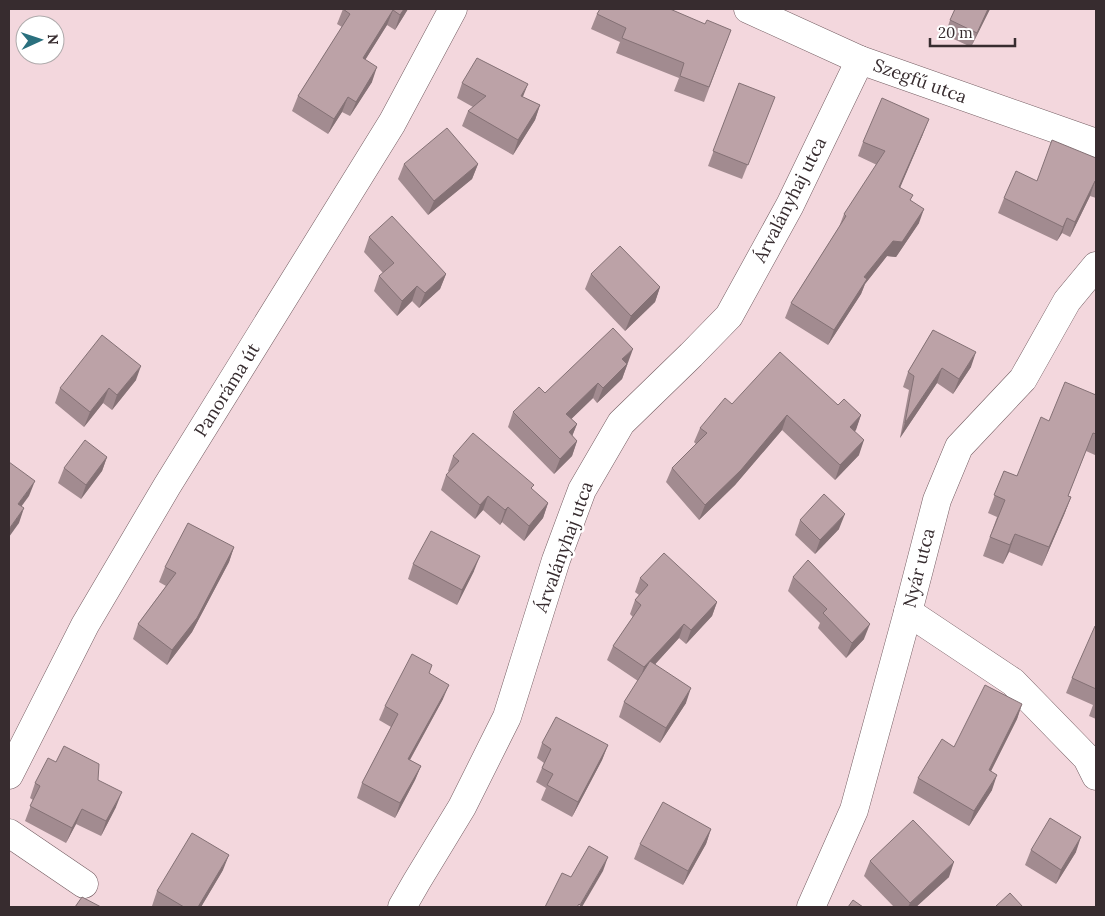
<svg xmlns="http://www.w3.org/2000/svg" width="1105" height="916" font-family="Lora,serif">
  <style>
    .lines { fill: none; stroke-linecap: round; stroke-linejoin: round }
    .street-casing { stroke: #735c61; stroke-width: 29 }
    .street { stroke: #fff; stroke-width: 28 }
    .wall { fill: #a28b90 }
    .shaded-wall { fill: #847175 }
    .building { fill: #bca2a7; stroke: #847175 }
    .labels { text-anchor: middle; stroke-width: 5; stroke-linejoin: round; paint-order: stroke }
    .street-label { font-size: 18px; fill: #372c2f; stroke: #fff }
  </style>
  <rect width="100%" height="100%" fill="#f3d7dd"/>
  <g class="lines">
    <defs>
      <g id="street">
        <path d="M748,9l112,51 236,83"/>
        <path d="M908,612l105,70 74,76 9,18"/>
        <path d="M9,775l76,-150 82,-139 225,-363 61,-114"/>
        <path d="M9,833l75,51"/>
        <path d="M402,907l15,-26 45,-74 45,-90 49,-157 26,-70 39,-67 70,-68 38,-39 61,-111 70,-145"/>
        <path d="M811,907l43,-97 54,-198 29,-112 22,-53 64,-68 44,-78 29,-35"/>
      </g>
    </defs>
    <!-- street casing -->
    <use href="#street" class="street-casing"/>
    <!-- street -->
    <use href="#street" class="street"/>
  </g>
  <!-- wall -->
  <g class="wall">
    <path d="M343,9h65l-13,21 -8,-5 -22,35 7,22 -22,34 -8,-4 -14,22 -36,-23 6,-15 44,-69 -5,-3z"/>
    <path d="M990,9l-19,38 -26,-12 5,-15z"/>
    <path d="M597,14l108,10 26,6 -27,72 -30,-11 5,-13 -63,-25 4,-11 -29,-13z"/>
    <path d="M462,83l61,14 17,8 -5,15 -22,35 -51,-29 6,-15 5,-4 -16,-9z"/>
    <path d="M739,83l30,28 -27,68 -34,-13z"/>
    <path d="M923,134l-23,53 11,14 8,22 -23,34 -9,-1 -22,28 -4,10 -33,51 -43,-27 6,-15 48,-76 5,-13 33,-49 -19,-9 5,-14z"/>
    <path d="M1096,158v40l-6,-2 -20,41 -8,-4 -5,8 -59,-28 6,-15 33,-17z"/>
    <path d="M404,164h74l-6,15 -44,36 -30,-36z"/>
    <path d="M369,237l77,37 -6,15 -21,19 -7,-7 -15,15 -23,-25 5,-15 4,-3 -19,-21z"/>
    <path d="M591,274l69,13 -5,15 -30,29 -40,-42z"/>
    <path d="M933,330l38,37 -18,27 -16,-11 -37,55 9,-48 -6,-3 5,-15z"/>
    <path d="M628,364l-1,1 -5,14 -25,24 -4,-5 -22,21 6,5 -5,12 5,5 -5,15 -18,18 -46,-47 5,-15 32,-19z"/>
    <path d="M136,380l-24,30 -9,-7 -19,24 -29,-24 5,-15z"/>
    <path d="M1096,395v57l-1,3 -9,-4 -18,45 3,1 -7,18 -22,51 -33,-14 -6,12 -20,-8 14,-39 -9,-4 16,-42 13,5 32,-55z"/>
    <path d="M732,404l106,1 23,10 -6,16 4,24 -24,25 -53,-50 -47,55 -36,35 -33,-38 6,-14 24,-24 -2,-2 6,-14z"/>
    <path d="M453,456l79,34 16,13 -5,15 -19,23 -22,-19 -2,3 -17,-15 -8,9 -34,-29 5,-15 3,-3 -1,-1z"/>
    <path d="M107,457l-5,14 -21,28 -23,-16 6,-15z"/>
    <path d="M800,520l39,9 -24,25 -20,-19z"/>
    <path d="M234,547l-5,15 -37,70 -25,33 -34,-26 5,-15 28,-38 -7,-4 6,-15z"/>
    <path d="M413,564l61,7 -17,34 -49,-26z"/>
    <path d="M793,577l71,62 -18,19 -28,-30 2,-5 -32,-32z"/>
    <path d="M640,578l77,24 -5,14 -26,28 -7,-6 -24,26 31,39 -26,40 -41,-26 5,-15 14,-21 -31,-21 6,-14 20,-29 -3,-3 5,-14 4,-5 -4,-3z"/>
    <path d="M1096,627v92l-7,-3 4,-11 -27,-12 6,-15z"/>
    <path d="M430,673l13,26 -33,61 11,6 -6,14 -20,38 -38,-20 5,-15 29,-56 -12,-7 6,-14z"/>
    <path d="M1022,704l-5,15 -26,52 1,19 -23,36 -56,-33 5,-15 36,-31z"/>
    <path d="M542,743l66,2 -6,15 -30,57 -31,-17 5,-12 -10,-6 8,-19 -7,-5z"/>
    <path d="M98,780l18,27 -15,29 -25,-12 -10,19 -41,-22 8,-21 -3,-2 5,-15z"/>
    <path d="M711,829l-5,15 -23,41 -49,-26 6,-15z"/>
    <path d="M1031,850l45,2 -20,32 -31,-19z"/>
    <path d="M870,861l79,16 -33,30h-22l-30,-31z"/>
    <path d="M223,870l-22,37h-47l-2,-1 5,-15z"/>
  </g>
  <!-- shaded-wall -->
  <g class="shaded-wall">
    <path d="M404,9h4l-13,21 5,-15z"/>
    <path d="M988,9h2l-19,38 6,-14z"/>
    <path d="M393,10l-6,15 -30,48 6,-15z"/>
    <path d="M377,67l-5,15 -22,34 6,-14z"/>
    <path d="M528,84l-6,15 -1,-3z"/>
    <path d="M348,97l-6,15 -14,22 6,-15z"/>
    <path d="M540,105l-5,15 -22,35 5,-15z"/>
    <path d="M929,119l-6,15 -29,68 5,-15z"/>
    <path d="M478,164l-6,15 -44,36 6,-14z"/>
    <path d="M1095,181l-5,15 -20,41 5,-15z"/>
    <path d="M924,209l-5,14 -23,34 -9,-1 -22,28 -4,10 -33,51 6,-15 30,-53 29,-36z"/>
    <path d="M1067,218l-5,15 -5,8 6,-14z"/>
    <path d="M446,274l-6,15 -21,19 6,-15z"/>
    <path d="M417,286l-5,15 -15,15 5,-15z"/>
    <path d="M660,287l-5,15 -30,29 6,-15z"/>
    <path d="M633,349l-11,30 -25,24 6,-15 19,-29z"/>
    <path d="M976,352l-5,15 -18,27 6,-15z"/>
    <path d="M141,366l-5,14 -24,30 5,-15z"/>
    <path d="M942,368l-5,15 -37,55 5,-15z"/>
    <path d="M598,383l-5,15 -32,31 5,-15z"/>
    <path d="M109,388l-6,15 -19,24 6,-15z"/>
    <path d="M787,415l-5,15 -47,55 -36,35 6,-15z"/>
    <path d="M861,415l-5,15 -11,12 5,-15z"/>
    <path d="M577,424l-6,15 -2,-7z"/>
    <path d="M864,440l-5,15 -24,25 5,-15z"/>
    <path d="M577,441l-5,15 -18,18 6,-15z"/>
    <path d="M107,457l-5,14 -21,28 5,-14z"/>
    <path d="M35,481l-6,15 -16,22 5,-14z"/>
    <path d="M488,496l-5,14 -8,9 5,-14z"/>
    <path d="M1071,497l-7,18 -22,51 7,-19z"/>
    <path d="M548,503l-5,15 -19,23 5,-15z"/>
    <path d="M508,507l-6,15 -2,3 5,-15z"/>
    <path d="M24,508l-5,15 -10,14v-8z"/>
    <path d="M845,514l-6,15 -24,25 5,-14z"/>
    <path d="M1015,534l-6,18 -6,12 7,-19z"/>
    <path d="M234,547l-5,15 -37,70 -25,33 5,-15z"/>
    <path d="M480,556l-6,15 -17,34 5,-15z"/>
    <path d="M717,602l-5,14 -26,28 5,-14z"/>
    <path d="M684,624l-5,14 -40,44 5,-15z"/>
    <path d="M870,624l-6,15 -18,19 6,-15z"/>
    <path d="M449,685l-6,14 -41,75 6,-15z"/>
    <path d="M691,688l-5,15 -26,40 6,-15z"/>
    <path d="M1022,704l-5,15 -33,66 5,-15z"/>
    <path d="M608,745l-6,15 -30,57 6,-15z"/>
    <path d="M421,766l-6,14 -20,38 5,-15z"/>
    <path d="M997,775l-5,15 -23,36 5,-15z"/>
    <path d="M122,792l-6,15 -15,29 5,-15z"/>
    <path d="M82,809l-6,15 -10,19 6,-15z"/>
    <path d="M711,829l-5,15 -23,41 5,-14z"/>
    <path d="M1081,837l-5,15 -20,32 5,-14z"/>
    <path d="M229,855l-6,15 -22,37h-3z"/>
    <path d="M608,857l-5,14 -21,36h-3z"/>
    <path d="M954,862l-5,15 -33,30h-8l2,-4z"/>
  </g>
  <!-- building -->
  <g class="building">
    <path d="M343,9h61l-4,6 -7,-5 -30,48 14,9 -21,35 -8,-5 -14,22 -36,-23 52,-82z"/>
    <path d="M600,9h70l35,15 2,-4 24,10 -22,57 -29,-11 4,-13 -62,-25 4,-10 -29,-14z"/>
    <path d="M955,9h33l-11,24 -27,-13z"/>
    <path d="M477,58l51,26 -7,12 19,9 -22,35 -50,-29 18,-15 -24,-13z"/>
    <path d="M739,83l36,14 -27,68 -35,-14z"/>
    <path d="M882,98l47,21 -30,68 14,8 -3,5 14,9 -22,33 -9,-1 -29,36 3,2 -33,51 -43,-27 55,-87 -2,-2 41,-63 -22,-9z"/>
    <path d="M447,128l31,36 -44,37 -30,-37z"/>
    <path d="M1052,140l44,18v24l-1,-1 -20,41 -8,-4 -4,9 -59,-29 12,-27 21,10z"/>
    <path d="M392,216l54,58 -21,19 -8,-7 -15,15 -23,-25 15,-13 -25,-26z"/>
    <path d="M620,246l40,41 -29,29 -40,-42z"/>
    <path d="M613,328l20,21 -11,10 5,5 -24,24 -5,-5 -32,31 11,10 -8,8 8,9 -17,18 -47,-47 26,-25 6,6z"/>
    <path d="M933,330l43,22 -17,27 -17,-11 -37,55 9,-47 -6,-4z"/>
    <path d="M102,335l39,31 -24,29 -8,-7 -19,24 -30,-24z"/>
    <path d="M780,352l58,53 6,-6 17,16 -11,12 14,13 -24,25 -53,-50 -46,55 -36,35 -33,-37 35,-35 -7,-5 25,-30 7,6z"/>
    <path d="M1065,382l31,13v39l-3,-1 -25,63 3,1 -22,50 -34,-13 -5,11 -20,-8 15,-37 -11,-5 10,-24 13,5 24,-59 8,4z"/>
    <path d="M473,433l61,52 -3,3 17,15 -19,23 -21,-19 -3,3 -17,-14 -8,9 -34,-30 13,-14 -6,-5z"/>
    <path d="M85,440l22,17 -21,28 -22,-17z"/>
    <path d="M9,462l26,19 -17,23 6,4 -15,21z"/>
    <path d="M824,494l21,20 -25,26 -20,-20z"/>
    <path d="M188,523l46,24 -37,71 -25,32 -34,-26 38,-51 -11,-6z"/>
    <path d="M431,531l49,25 -18,34 -49,-26z"/>
    <path d="M664,553l53,49 -26,28 -7,-6 -40,43 -31,-21 28,-41 -6,-5 13,-15 -8,-7z"/>
    <path d="M808,560l62,64 -18,19 -29,-30 4,-4 -34,-32z"/>
    <path d="M1095,626l1,1v62l-24,-11z"/>
    <path d="M412,654l20,11 -3,8 20,12 -41,74 13,7 -21,37 -38,-20 36,-69 -13,-8z"/>
    <path d="M650,661l41,27 -25,40 -42,-26z"/>
    <path d="M985,685l37,19 -33,66 8,5 -23,36 -56,-33 24,-39 12,8z"/>
    <path d="M556,717l52,28 -30,57 -31,-17 6,-11 -11,-6 9,-19 -9,-6z"/>
    <path d="M64,746l35,18 -1,16 24,12 -16,29 -24,-12 -10,19 -42,-22 10,-20 -5,-3 13,-25 8,4z"/>
    <path d="M663,802l48,27 -23,42 -48,-27z"/>
    <path d="M1050,818l31,19 -20,33 -30,-20z"/>
    <path d="M913,820l41,42 -44,41 -40,-42z"/>
    <path d="M192,833l37,22 -31,52h-14l-27,-16z"/>
    <path d="M589,846l19,11 -28,48 -1,-1 -2,3h-32l17,-34 9,4z"/>
    <path d="M1010,893l13,14h-28z"/>
    <path d="M82,897l19,10h-26z"/>
    <path d="M853,900l10,7h-15z"/>
  </g>
  <g class="labels">
    <!-- street labels -->
    <g class="street-label">
      <text transform="translate(920 81) rotate(20)" y="6">Szegfű utca</text>
      <text transform="translate(790 200) rotate(-63)" y="6">Árvalányhaj utca</text>
      <text transform="translate(227 390) rotate(-58)" y="6">Panoráma út</text>
      <text transform="translate(564 547) rotate(-70)" y="6">Árvalányhaj utca</text>
      <text transform="translate(919 568) rotate(-76)" y="6">Nyár utca</text>
    </g>
  </g>
  <!-- border -->
  <rect width="1105" height="916" fill="none" stroke="#372c2f" stroke-width="20"/>
  <!-- north arrow -->
  <g transform="translate(40 40) rotate(87)"><circle r="24" fill="#ffffff" stroke="#afabac"/>
  <path d="M0-4L9 19L0 12L-9 19Z" fill="#2a707e"/>
  <text y="-8" font-size="14" font-weight="bold" text-anchor="middle" fill="#372c2f">N</text>
  </g>
  <!-- scale -->
  <path d="M930 38v8h85v-8" fill="none" stroke="#372c2f" stroke-width="2.5"/>
  <text x="938" y="38" font-size="15" fill="#372c2f" stroke="#ffffff" stroke-width="4" paint-order="stroke">20 m</text>
</svg>
